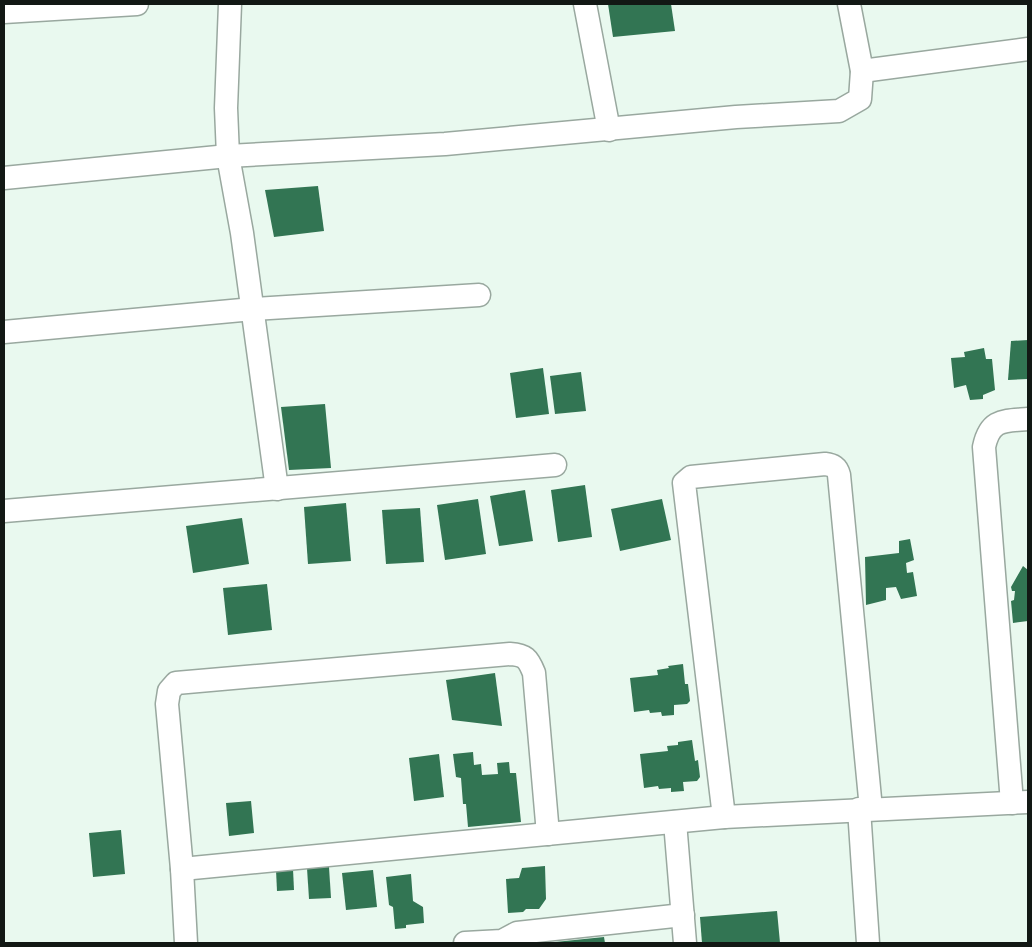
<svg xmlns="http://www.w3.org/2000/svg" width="1032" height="947" font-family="'Titillium Web',sans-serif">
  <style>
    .building { fill: #327553 }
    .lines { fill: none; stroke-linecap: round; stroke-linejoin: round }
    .minor-casing { stroke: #99a89f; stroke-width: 25 }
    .minor { stroke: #fff; stroke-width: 22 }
  </style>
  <rect width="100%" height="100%" fill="#e9f9ef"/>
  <!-- building -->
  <g class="building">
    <path d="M608,4h63l4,27 -62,6z"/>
    <path d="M318,186l6,45 -50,6 -9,-47z"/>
    <path d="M1028,340v39l-20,1 3,-39z"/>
    <path d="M984,348l2,11h6l3,31 -12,5v4l-13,1 -4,-15 -12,3 -3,-30 14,-1 -1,-5z"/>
    <path d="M543,368l6,46 -33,4 -6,-45z"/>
    <path d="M581,372l5,39 -31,3 -5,-38z"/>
    <path d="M325,404l6,64 -42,2 -8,-63z"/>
    <path d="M585,485l7,52 -34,5 -7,-52z"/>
    <path d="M525,490l8,51 -34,5 -9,-50z"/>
    <path d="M478,499l8,55 -41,6 -8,-55z"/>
    <path d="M662,499l9,41 -51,11 -9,-42z"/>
    <path d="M346,503l5,58 -43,3 -4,-57z"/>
    <path d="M420,508l4,54 -38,2 -4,-54z"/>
    <path d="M242,518l7,46 -56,9 -7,-47z"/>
    <path d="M910,539l4,21 -8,3 1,10 6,-1 4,24 -16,3 -5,-12 -10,1v12l-20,5 -1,-48 34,-4v-12z"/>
    <path d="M1023,566l5,4v51l-15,2 -2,-22 3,-1 1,-9h-3l-1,-4z"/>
    <path d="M267,584l5,46 -44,5 -5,-47z"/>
    <path d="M683,664l2,20h3l2,17 -3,3 -13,1v10l-12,1 -1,-4 -11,1 -1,-3 -15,2 -4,-34 28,-3 -1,-5 12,-2 -1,-2z"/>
    <path d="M495,673l7,53 -50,-6 -6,-40z"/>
    <path d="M692,740l3,21 3,-1 2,17 -3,4 -14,1 1,9 -13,1v-4l-12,1 -1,-3 -14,2 -4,-34 28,-3 -1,-5 11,-1v-3z"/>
    <path d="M473,752l1,13 7,-1 1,11 16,-1 -1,-11 12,-1 1,11h6l5,49 -53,5 -2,-23h-3l-2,-26 -5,-1 -3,-23z"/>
    <path d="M439,754l5,43 -30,4 -5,-43z"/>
    <path d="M251,801l3,32 -25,3 -3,-33z"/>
    <path d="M121,830l4,44 -32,3 -4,-44z"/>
    <path d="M545,866l1,33 -7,10h-13l-3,3 -15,1 -2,-34 13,-1 3,-10z"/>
    <path d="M329,867l2,31 -22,1 -2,-31z"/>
    <path d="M293,869l1,21 -17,1 -1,-21z"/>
    <path d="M373,870l4,37 -31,3 -4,-37z"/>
    <path d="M411,874l2,27 10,6 1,16 -18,2v3l-11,1 -2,-22 -4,-2 -3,-28z"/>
    <path d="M777,911l3,32h-78l-2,-26z"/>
    <path d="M604,937l1,6h-50v-1z"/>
  </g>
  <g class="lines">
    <defs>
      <g id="minor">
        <path d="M230,4l-4,104 2,48 14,77 35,256"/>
        <path d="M585,4l24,126"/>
        <path d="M4,12l133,-8"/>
        <path d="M862,71l166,-22"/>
        <path d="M4,178l224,-22 217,-12 291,-27 103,-6 21,-12 2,-28 -13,-67"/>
        <path d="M4,332l249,-23 226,-14"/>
        <path d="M4,511l551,-46"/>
        <path d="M1012,803l-28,-356c6,-28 19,-26 44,-28"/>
        <path d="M859,809l9,134"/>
        <path d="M724,817l-40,-334 7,-6 134,-13c8,1 12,3 14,11l32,334"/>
        <path d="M675,822l10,121"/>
        <path d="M182,869l542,-52 304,-15"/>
        <path d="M186,943l-4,-74 -15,-165 2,-13 7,-8 334,-29c15,1 18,4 24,19l14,161"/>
        <path d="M465,943l37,-2 15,-8 166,-18"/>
      </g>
    </defs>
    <!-- minor casing -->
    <use href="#minor" class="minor-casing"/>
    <!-- minor -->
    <use href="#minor" class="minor"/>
  </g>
  <!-- border -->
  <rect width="1032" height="947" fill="none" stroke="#121814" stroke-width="10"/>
</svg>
